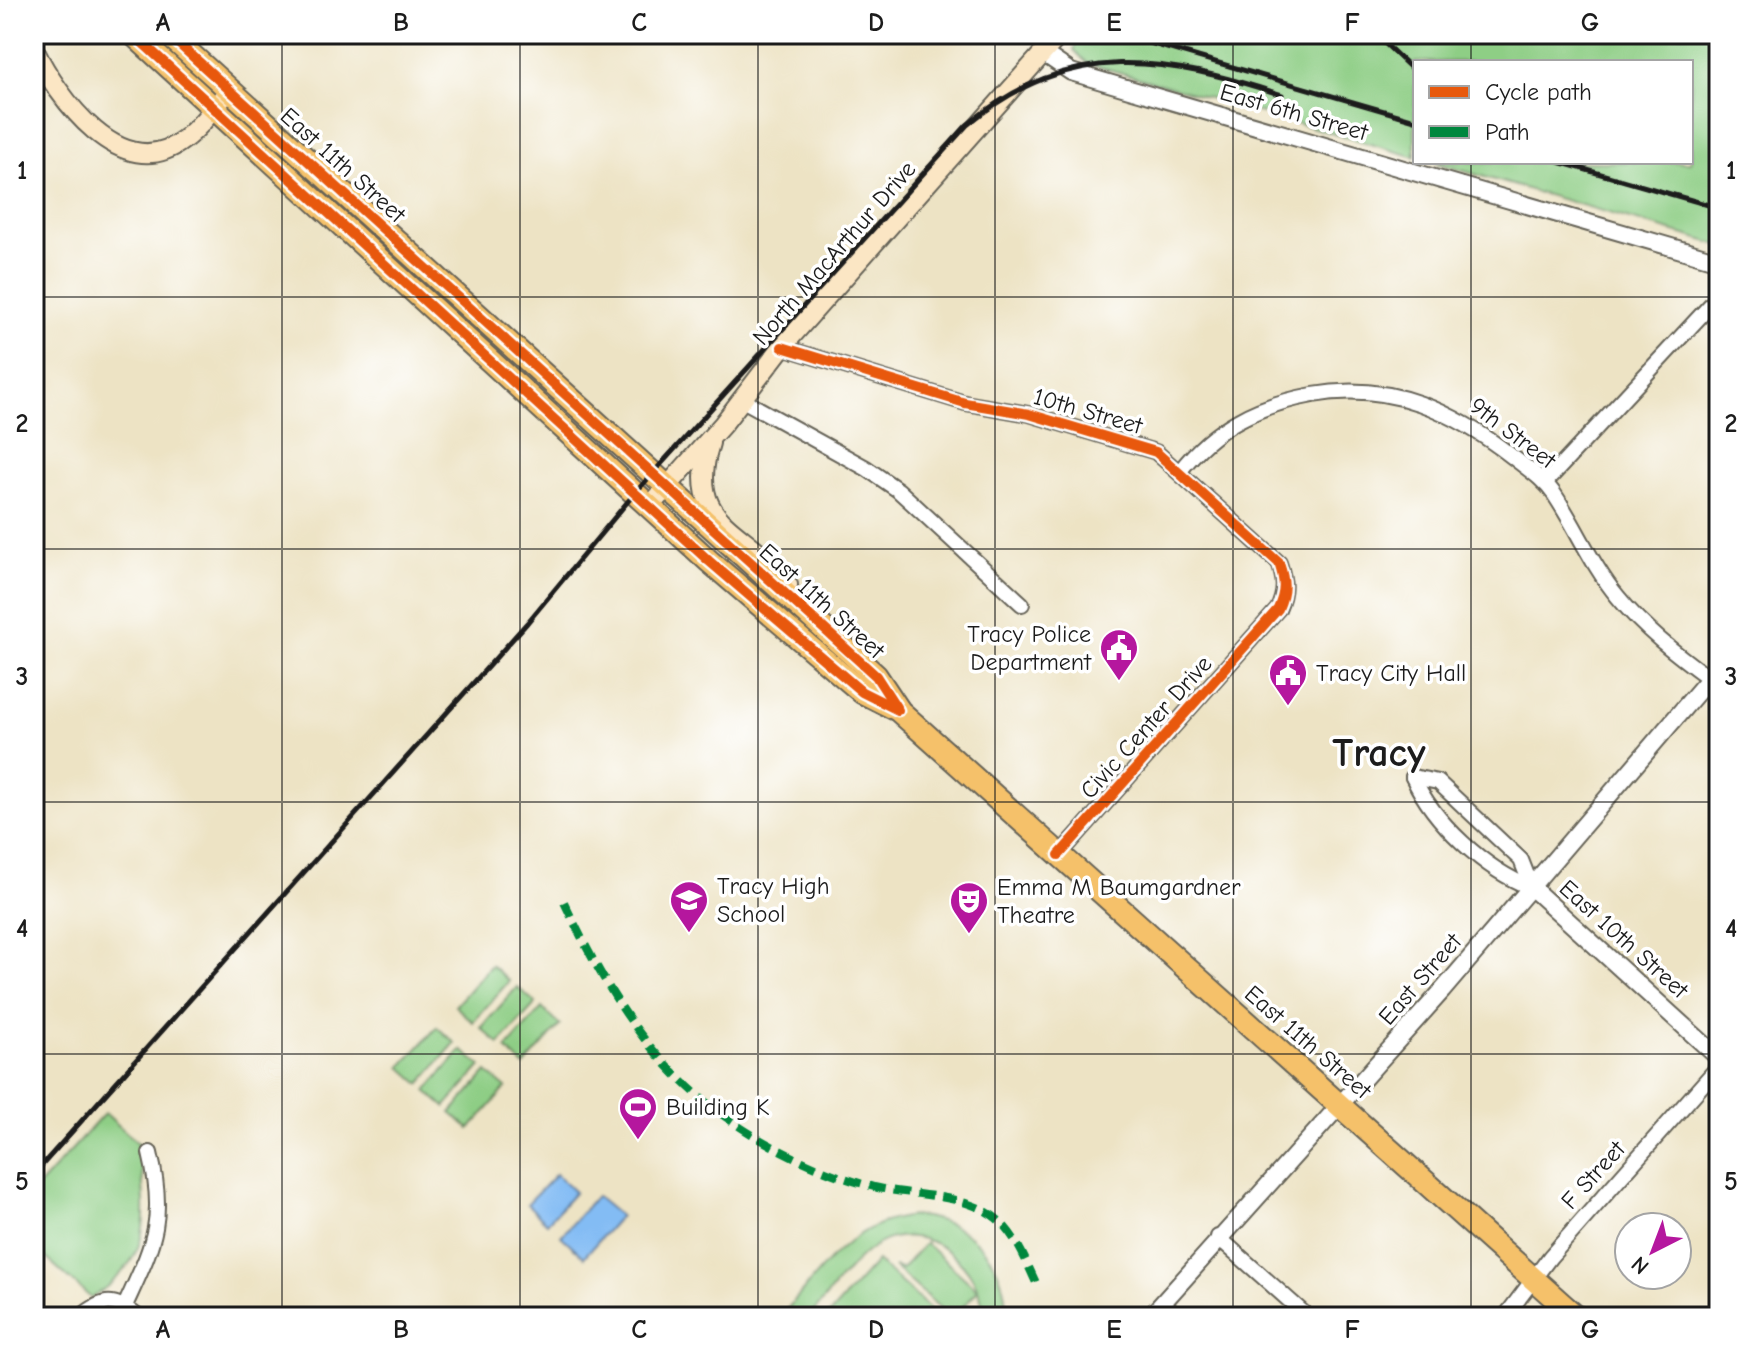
<svg xmlns="http://www.w3.org/2000/svg" width="1753" height="1351" font-family="'Comic Neue',sans-serif">
  <style>
    .green { fill: #8ece85; stroke: #557550; stroke-width: 2 }
    .water { fill: #83bcf4; stroke: #506c88; stroke-width: 2 }
    .lines { fill: none; stroke-linecap: round; stroke-linejoin: round }
    .minor-casing { stroke: #656257; stroke-width: 18 }
    .tertiary-casing { stroke: #656257; stroke-width: 20 }
    .secondary-casing { stroke: #656257; stroke-width: 22 }
    .primary-casing { stroke: #656257; stroke-width: 26 }
    .minor { stroke: #fff; stroke-width: 14 }
    .tertiary { stroke: #fff; stroke-width: 16 }
    .secondary { stroke: #fbe6c4; stroke-width: 18 }
    .primary { stroke: #f5c16b; stroke-width: 22 }
    .rail { stroke: #1c1c1c; stroke-width: 5 }
    .quiet { stroke: #00873e; stroke-width: 8; stroke-dasharray: 16 8; stroke-linecap: butt }
    .cycleway-casing { stroke: #fff; stroke-width: 15 }
    .cycleway { stroke: #e8590c; stroke-width: 10 }
    .grid { fill: none; stroke: #1c1c1c; stroke-width: 2; stroke-opacity: 0.55 }
    .labels { text-anchor: middle; stroke-width: 7; stroke-linejoin: round; paint-order: stroke }
    .street-label { font-size: 24px; fill: #1c1c1c; stroke: #fff }
    .poi-label { font-size: 24px; fill: #1c1c1c; stroke: #fff; text-anchor: start }
    .town-label { font-size: 40px; font-weight: bold; fill: #1c1c1c; stroke: #fff }
    .neatline { fill: none; stroke: #1c1c1c; stroke-width: 3 }
    .grid-label { font-size: 26px; text-anchor: middle; font-weight: bold; fill: #1c1c1c }
  </style>
  <rect width="100%" height="100%" fill="#fff"/>
  <filter id="ink" filterUnits="userSpaceOnUse"><feTurbulence type="fractalNoise" baseFrequency=".0125" numOctaves="2"/><feDisplacementMap in="SourceGraphic" scale="16" xChannelSelector="R" yChannelSelector="G"/><feConvolveMatrix kernelMatrix="1 2 1 2 8 2 1 2 1" color-interpolation-filters="sRGB"/></filter>
  <filter id="wash" filterUnits="userSpaceOnUse"><feTurbulence type="fractalNoise" baseFrequency=".006" numOctaves="4" result="noise"/><feDisplacementMap in="SourceGraphic" scale="32" xChannelSelector="R" yChannelSelector="G"/><feGaussianBlur stdDeviation="1.8" result="paint"/><feColorMatrix in="noise" values="0 0 0 0 0 0 0 0 0 0 0 0 0 0 0 0 0 1.4 0 .05"/><feComposite in="paint" operator="in"/></filter>
  <g filter="url(#wash)">
    <rect width="100%" height="100%" fill="#ede3c4"/>
    <!-- green -->
    <g class="green">
      <path d="M1078,34h641v211l-286,-83h258v-100h-276v95l-328,-94 -13,-13z"/>
      <path d="M491,965l18,16 -36,41 -18,-16z"/>
      <path d="M517,987l19,16 -37,41 -18,-16z"/>
      <path d="M542,1008l18,17 -36,41 -18,-17z"/>
      <path d="M437,1027l18,16 -35,41 -19,-17z"/>
      <path d="M462,1050l19,16 -36,41 -19,-16z"/>
      <path d="M487,1072l19,16 -36,41 -19,-16z"/>
      <path d="M105,1113l35,32c4,71 19,109 -49,153l-57,-51v-56z"/>
      <path d="M919,1216c53,7 89,47 87,101h-23c2,-50 -59,-101 -107,-72 -25,16 -47,50 -67,72h-29c42,-46 71,-99 139,-101z"/>
      <path d="M925,1243l53,47 -24,27h-4l-56,-50 8,2z"/>
      <path d="M877,1261l62,56h-112z"/>
    </g>
    <!-- water -->
    <g class="water">
      <path d="M556,1174l19,18 -28,31 -20,-19z"/>
      <path d="M596,1196l24,20 -36,41 -23,-21z"/>
    </g>
  </g>
  <g filter="url(#ink)">
    <g class="lines">
      <defs>
        <g id="minor">
          <path d="M782,347l183,56 64,11 127,38 123,111c6,18 7,28 -1,46l-219,246"/>
          <path d="M741,399l125,69 32,22 124,114"/>
          <path d="M1180,471c34,-44 78,-66 133,-76 78,-14 141,16 201,63 14,11 30,21 40,36 23,34 38,72 64,103 26,32 58,57 91,81"/>
          <path d="M1545,483l174,-187"/>
          <path d="M1413,777l25,5 83,78 11,28"/>
          <path d="M1413,777c20,45 72,93 119,111"/>
          <path d="M1218,1237l90,80"/>
          <path d="M125,1306c27,-60 42,-84 25,-153"/>
          <path d="M81,1317c22,-19 34,-19 57,0"/>
          <path d="M1505,1317l45,-60 169,-191"/>
        </g>
        <g id="tertiary">
          <path d="M1043,53l28,19 648,189"/>
          <path d="M1532,888l187,170"/>
          <path d="M1150,1317l292,-326 277,-324"/>
        </g>
        <g id="secondary">
          <path d="M34,49c23,48 88,138 149,91 18,-13 32,-34 47,-51"/>
          <path d="M710,443c-27,87 42,84 78,142"/>
          <path d="M649,507l74,-83 59,-77 278,-313"/>
        </g>
        <g id="primary">
          <path d="M133,34l576,527 153,131 36,18 678,607"/>
          <path d="M168,34l708,642 22,33"/>
        </g>
      </defs>
      <!-- minor casing -->
      <use href="#minor" class="minor-casing"/>
      <!-- tertiary casing -->
      <use href="#tertiary" class="tertiary-casing"/>
      <!-- secondary casing -->
      <use href="#secondary" class="secondary-casing"/>
      <!-- primary casing -->
      <use href="#primary" class="primary-casing"/>
      <!-- minor -->
      <use href="#minor" class="minor"/>
      <!-- tertiary -->
      <use href="#tertiary" class="tertiary"/>
      <!-- secondary -->
      <use href="#secondary" class="secondary"/>
      <!-- primary -->
      <use href="#primary" class="primary"/>
      <!-- rail -->
      <g class="rail">
        <path d="M1119,34l296,86"/>
        <path d="M1375,34l40,38"/>
        <path d="M1559,162l160,46"/>
        <path d="M34,1174l493,-551 107,-129 333,-369c104,-86 198,-68 315,-30"/>
      </g>
      <!-- quiet -->
      <path class="quiet" d="M564,902c51,107 101,186 208,244 32,17 67,32 102,41 38,9 90,6 122,31 20,17 30,43 41,67"/>
      <defs>
        <g id="cycleway">
          <path d="M133,34l576,527 153,131 36,18"/>
          <path d="M168,34l708,642 20,31"/>
          <path d="M782,347l183,56 64,11 127,38 123,111c6,18 7,28 -1,46l-219,246"/>
        </g>
      </defs>
      <!-- cycleway casing -->
      <use href="#cycleway" class="cycleway-casing"/>
      <!-- cycleway -->
      <use href="#cycleway" class="cycleway"/>
    </g>
  </g>
  <!-- grid -->
  <path class="grid" d="M282,34v1283M520,34v1283M758,34v1283M995,34v1283M1233,34v1283M1471,34v28M1471,162v1155M34,297h1685M34,549h1685M34,802h1685M34,1054h1685"/>
  <!-- icons -->
  <defs>
    <symbol id="civic-pin" viewBox="-11 -11 22 30"><path d="M0 17L-7.5 6A9.5 9.5 0 1 1 7.5 6Z" fill="#b5179e" stroke="#fff"/><path d="M-.6-6.5H3V-4.5H.6V-3L4-1V1h2V6H-6V1h2V-1L-.6-3ZM-1.2 2.5V6h2.4V2.5Z" fill="#fff"/></symbol>
    <symbol id="school-pin" viewBox="-11 -11 22 30"><path d="M0 17L-7.5 6A9.5 9.5 0 1 1 7.5 6Z" fill="#b5179e" stroke="#fff"/><path d="M0-5L7-2L0 1L-7-2ZM-4 1L0 2.5L4 1V4Q0 6-4 4Z" fill="#fff"/></symbol>
    <symbol id="theatre-pin" viewBox="-11 -11 22 30"><path d="M0 17L-7.5 6A9.5 9.5 0 1 1 7.5 6Z" fill="#b5179e" stroke="#fff"/><path d="M-5-5.5Q0-4 5-5.5V0Q5 5 0 6Q-5 5-5 0ZM-3.3-2.5H-1v1.5H-3.3ZM1-2.5H3.3v1.5H1ZM-2.8 1Q0 5.5 2.8 1Z" fill="#fff"/></symbol>
    <symbol id="stadium-pin" viewBox="-11 -11 22 30"><path d="M0 17L-7.5 6A9.5 9.5 0 1 1 7.5 6Z" fill="#b5179e" stroke="#fff"/><path d="M0-5a6.5 5 0 1 0 0 10a6.5 5 0 1 0 0-10ZM-3.5-1.8h7v3.6h-7Z" fill="#fff"/></symbol>
  </defs>
  <g fill-rule="evenodd">
    <use href="#civic-pin" x="1097" y="626" width="44" height="60"/>
    <use href="#civic-pin" x="1266" y="651" width="44" height="60"/>
    <use href="#school-pin" x="667" y="878" width="44" height="60"/>
    <use href="#theatre-pin" x="947" y="879" width="44" height="60"/>
    <use href="#stadium-pin" x="616" y="1085" width="44" height="60"/>
  </g>
  <g class="labels">
    <!-- street labels -->
    <g class="street-label">
      <text transform="translate(1294 112) rotate(16)" y="8">East 6th Street</text>
      <text transform="translate(343 165) rotate(42)" y="8">East 11th Street</text>
      <text transform="translate(834 253) rotate(-49)" y="8">North MacArthur Drive</text>
      <text transform="translate(1088 411) rotate(16)" y="8">10th Street</text>
      <text transform="translate(1513 433) rotate(37)" y="8">9th Street</text>
      <text transform="translate(822 601) rotate(42)" y="8">East 11th Street</text>
      <text transform="translate(1146 727) rotate(-48)" y="8">Civic Center Drive</text>
      <text transform="translate(1624 939) rotate(42)" y="8">East 10th Street</text>
      <text transform="translate(1420 979) rotate(-49)" y="8">East Street</text>
      <text transform="translate(1308 1042) rotate(41)" y="8">East 11th Street</text>
      <text transform="translate(1593 1175) rotate(-48)" y="8">F Street</text>
    </g>
    <!-- poi labels -->
    <g class="poi-label">
      <text x="1091" y="642" text-anchor="end">Tracy Police<tspan x="1091" dy="28">Department</tspan></text>
      <text x="1316" y="681">Tracy City Hall</text>
      <text x="717" y="894">Tracy High<tspan x="717" dy="28">School</tspan></text>
      <text x="997" y="895">Emma M Baumgardner<tspan x="997" dy="28">Theatre</tspan></text>
      <text x="666" y="1115">Building K</text>
    </g>
    <!-- town labels -->
    <g class="town-label">
      <text x="1379" y="766">Tracy</text>
    </g>
  </g>
  <!-- margin -->
  <rect width="1753" height="1351" fill="none" stroke="#fff" stroke-width="88"/>
  <!-- legend -->
  <rect x="1413" y="60" width="280" height="104" fill="#ffffff" stroke="#a4a4a4" stroke-width="2"/>
  <rect x="1429" y="86" width="40" height="12" fill="#e8590c" stroke="#a4a4a4" stroke-width="2"/>
  <text x="1485" y="100" font-size="24" fill="#1c1c1c">Cycle path</text>
  <rect x="1429" y="126" width="40" height="12" fill="#00873e" stroke="#a4a4a4" stroke-width="2"/>
  <text x="1485" y="140" font-size="24" fill="#1c1c1c">Path</text>
  <!-- north arrow -->
  <g transform="translate(1653 1251) rotate(222)"><circle r="38" fill="#ffffff" stroke="#a4a4a4" stroke-width="2"/>
  <path d="M0-6L14 30L0 20L-14 30Z" fill="#b5179e"/>
  <text y="-12" font-size="22" font-weight="bold" text-anchor="middle" fill="#1c1c1c">N</text>
  </g>
  <rect x="44" y="44" width="1665" height="1263" class="neatline"/>
  <g class="grid-label">
    <text x="163" y="31">A</text>
    <text x="401" y="31">B</text>
    <text x="639" y="31">C</text>
    <text x="876" y="31">D</text>
    <text x="1114" y="31">E</text>
    <text x="1352" y="31">F</text>
    <text x="1590" y="31">G</text>
    <text x="22" y="179">1</text>
    <text x="1731" y="179">1</text>
    <text x="22" y="432">2</text>
    <text x="1731" y="432">2</text>
    <text x="22" y="685">3</text>
    <text x="1731" y="685">3</text>
    <text x="22" y="937">4</text>
    <text x="1731" y="937">4</text>
    <text x="22" y="1190">5</text>
    <text x="1731" y="1190">5</text>
    <text x="163" y="1338">A</text>
    <text x="401" y="1338">B</text>
    <text x="639" y="1338">C</text>
    <text x="876" y="1338">D</text>
    <text x="1114" y="1338">E</text>
    <text x="1352" y="1338">F</text>
    <text x="1590" y="1338">G</text>
  </g>
</svg>
